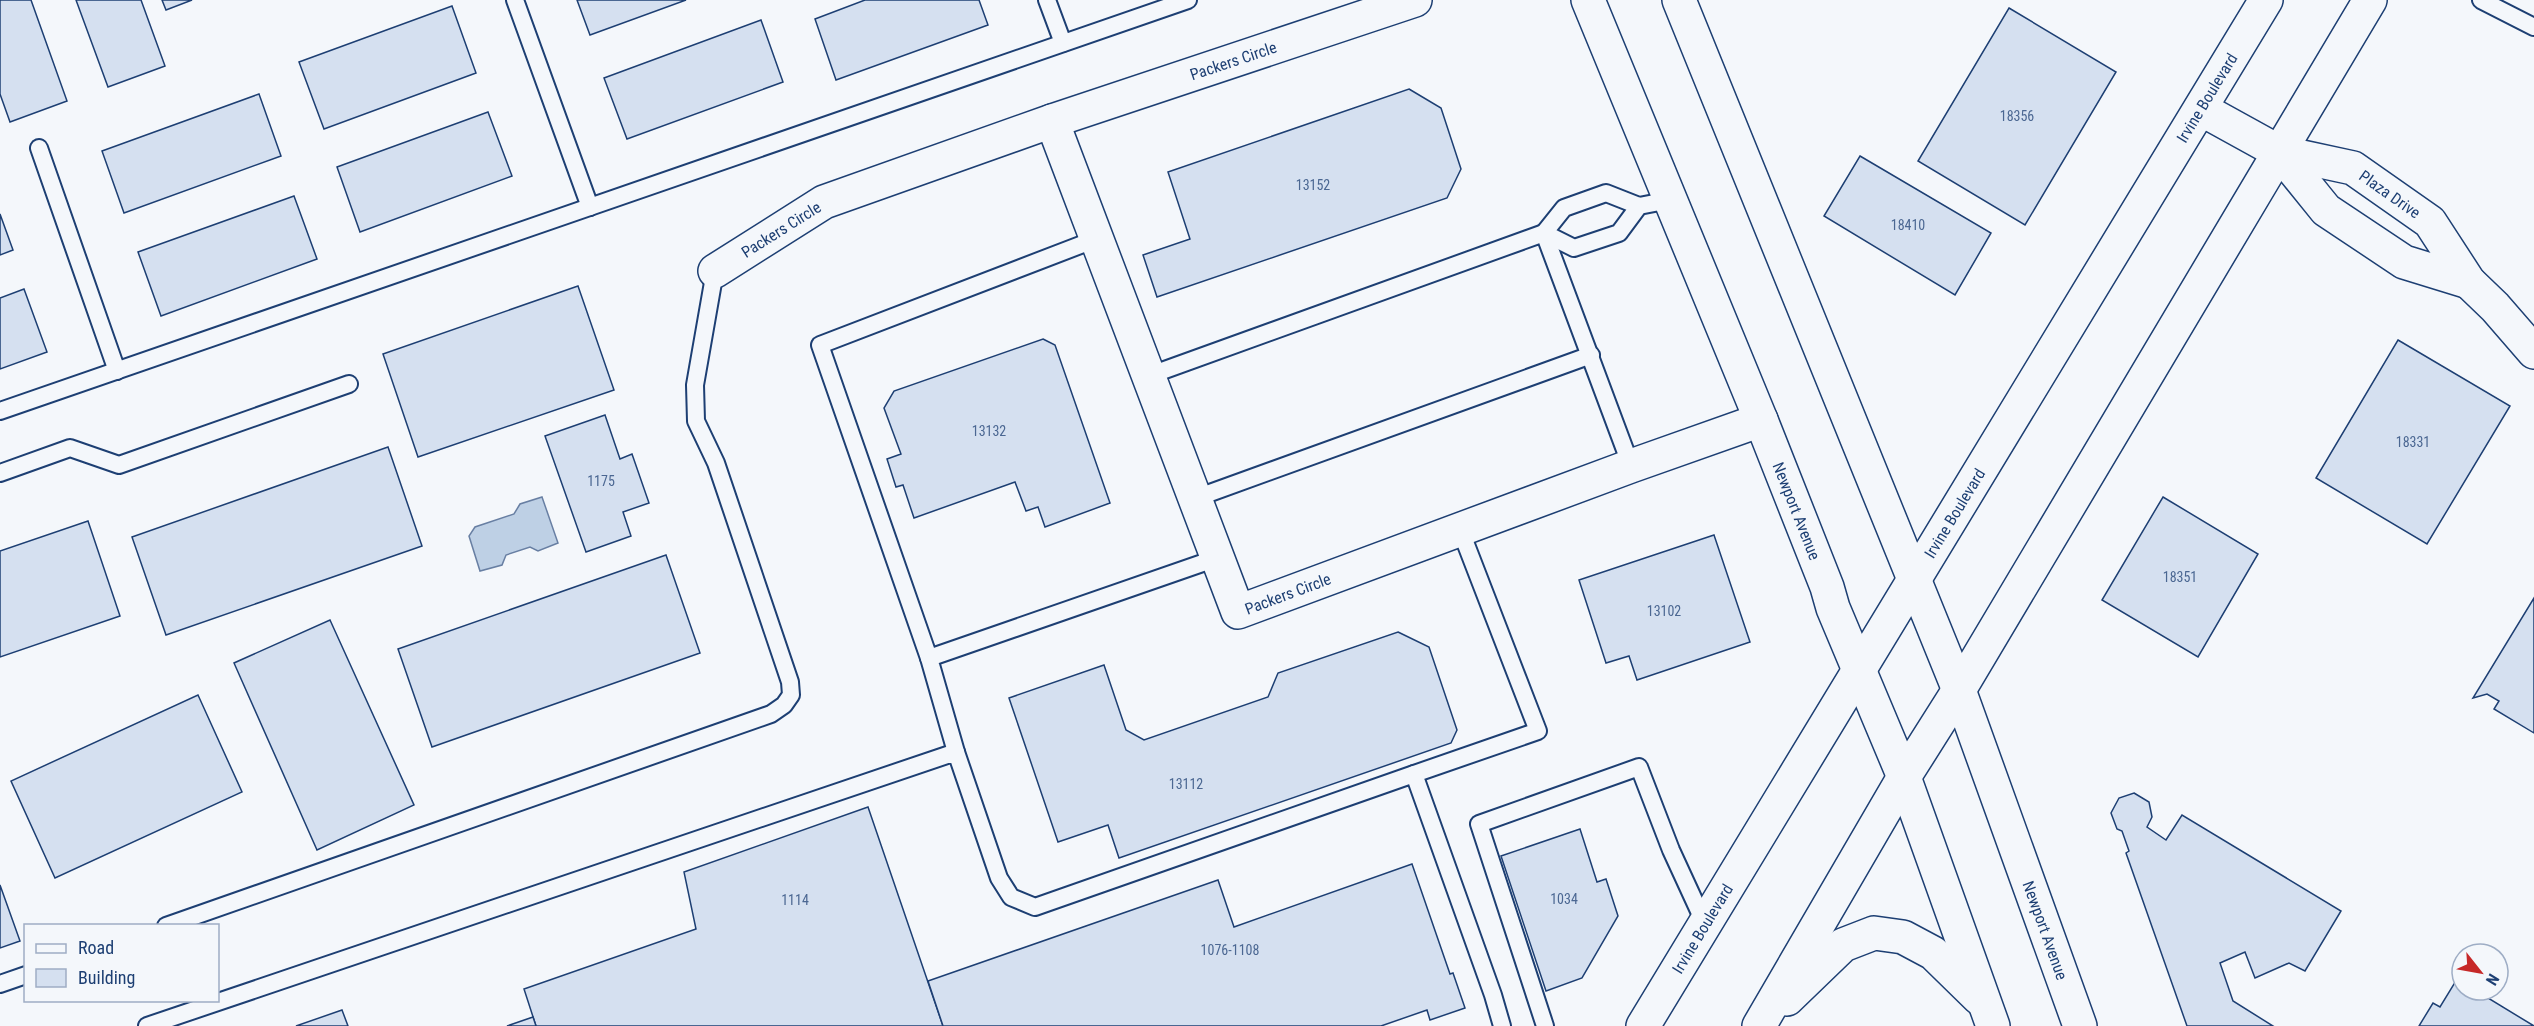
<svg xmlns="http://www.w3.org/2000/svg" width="2534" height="1026" font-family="'Roboto Condensed',sans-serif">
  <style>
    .water { fill: #bed0e5; stroke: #687fa3; stroke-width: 1.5 }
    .building { fill: #d5e0f0; stroke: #1d3f73; stroke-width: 1.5 }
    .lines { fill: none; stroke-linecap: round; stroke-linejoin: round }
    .lane-casing { stroke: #1d3f73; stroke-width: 20 }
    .street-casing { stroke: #1d3f73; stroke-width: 36 }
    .primary-casing { stroke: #1d3f73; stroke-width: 36 }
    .lane { stroke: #f4f7fb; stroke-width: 16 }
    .street { stroke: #f4f7fb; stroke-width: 33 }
    .primary { stroke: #f4f7fb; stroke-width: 33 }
    .labels { text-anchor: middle; stroke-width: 4.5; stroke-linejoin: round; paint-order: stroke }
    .number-label { font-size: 14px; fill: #4b6792 }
    .street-label { font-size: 16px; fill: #1d3f73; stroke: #f4f7fb }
  </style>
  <rect width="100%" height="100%" fill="#f4f7fb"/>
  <!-- water -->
  <path class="water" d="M542,497l16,46 -20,8 -8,-4 -24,8 -4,10 -22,6 -11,-35 6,-9 39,-13 6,-10z"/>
  <!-- building -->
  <g class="building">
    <path d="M0,0h31l36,101 -57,21 -10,-28z"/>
    <path d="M76,0h65l24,66 -57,21z"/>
    <path d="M162,0h30l-26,10z"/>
    <path d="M577,0h109l-96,35z"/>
    <path d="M865,0h114l9,25 -152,55 -21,-61z"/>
    <path d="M452,6l24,67 -152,56 -25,-67z"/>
    <path d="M2009,8l107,64 -91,153 -107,-64z"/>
    <path d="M761,20l22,62 -156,57 -23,-61z"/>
    <path d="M1409,89l32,19 20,61 -14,29 -290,99 -14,-42 47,-16 -22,-67z"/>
    <path d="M259,94l22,62 -157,57 -22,-62z"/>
    <path d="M488,112l24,64 -152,56 -23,-65z"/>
    <path d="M1860,156l131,77 -36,62 -131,-79z"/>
    <path d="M294,196l23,63 -156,57 -23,-64z"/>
    <path d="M0,214l13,36 -13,5z"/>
    <path d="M578,286l36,104 -196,67 -35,-103z"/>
    <path d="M24,289l23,63 -47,17v-71z"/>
    <path d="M1043,339l12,6 55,158 -65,24 -7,-20 -12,4 -11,-29 -101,36 -11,-33 -7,2 -9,-28 14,-5 -17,-46 10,-17z"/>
    <path d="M2398,340l112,66 -83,138 -111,-66z"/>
    <path d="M605,415l15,44 12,-5 17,49 -26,9 8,24 -45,16 -41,-116z"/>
    <path d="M388,447l34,99 -256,89 -34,-98z"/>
    <path d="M2163,497l95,57 -60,103 -96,-57z"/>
    <path d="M88,521l32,95 -120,41v-106z"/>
    <path d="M1714,535l36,107 -113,38 -8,-24 -23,7 -27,-83z"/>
    <path d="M666,555l34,98 -268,94 -34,-98z"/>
    <path d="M2534,598v135l-40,-24 5,-8 -12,-7 -14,4z"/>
    <path d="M330,620l84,185 -97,45 -83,-187z"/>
    <path d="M1398,632l31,15 28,83 -6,13 -332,115 -11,-33 -50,17 -49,-144 95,-33 22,65 18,10 124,-43 10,-24z"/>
    <path d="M198,695l44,97 -187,86 -44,-97z"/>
    <path d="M2134,793l15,9 3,15 -5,10 19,13 16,-25 159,96 -36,60 -16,-8 -34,15 -10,-26 -25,11 13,38 40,25h-86l-61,-173 3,-2 -7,-20 -5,-2 -6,-16 8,-15z"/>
    <path d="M868,807l75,219h-407l-12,-37 172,-60 -12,-57z"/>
    <path d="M1580,829l17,53 9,-3 12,37 -36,62 -36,13 -45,-135z"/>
    <path d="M1412,864l38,110 3,-1 12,35 -35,12 -3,-10 -46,16h-438l-15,-45 290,-101 16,47z"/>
    <path d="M0,885l20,56 -20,7z"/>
    <path d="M2457,979l5,4v7h13l59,36h-115l14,-23 7,4z"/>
    <path d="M342,1010l6,16h-52z"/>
    <path d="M533,1017l3,9h-29z"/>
  </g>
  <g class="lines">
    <defs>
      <g id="lane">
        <path d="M515,0l75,207"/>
        <path d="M1047,0l16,43"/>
        <path d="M2481,0l53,27"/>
        <path d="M39,148l78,223"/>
        <path d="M1639,206l-20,27 -45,15 -30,-15 20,-25 42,-15 33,13 31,-6"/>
        <path d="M1148,376l396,-143 87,233"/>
        <path d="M0,411l1188,-411"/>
        <path d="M0,473l70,-25 49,17 230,-81"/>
        <path d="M1196,498l395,-143"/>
        <path d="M929,658l-109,-313 276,-106"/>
        <path d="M956,752l-27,-94 288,-100"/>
        <path d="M1414,774l124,-43 -78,-202"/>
        <path d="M166,926l605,-212 13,-9 7,-10 -1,-13 -74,-219 -20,-42 -1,-36 20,-114"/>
        <path d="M0,984l26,-9"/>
        <path d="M147,1026l809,-274 43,126 12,19 24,10 379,-133 79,221 9,31"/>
        <path d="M1545,1026l-66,-202 160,-57 32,83 34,74"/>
      </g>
      <g id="street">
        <path id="s1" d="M2201,109l78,43 74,16 77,54 39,60 26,25 39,45"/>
        <path id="s2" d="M1052,121l186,491 393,-146 130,-46"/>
        <path d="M2279,152l47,58 78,52 65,20"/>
        <path id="s3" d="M715,271l109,-69 228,-81 363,-121"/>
      </g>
      <g id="primary">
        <path id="s4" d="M1588,0l173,420 66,167 6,21 71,169 89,249"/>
        <path id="s5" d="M1679,0l280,690 121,336"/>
        <path d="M1787,999l56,-54 31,-12 29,4 30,16 46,45"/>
        <path id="s6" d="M1643,1026l623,-1026"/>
        <path d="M1759,1026l145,-249 55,-87 411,-690"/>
      </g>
    </defs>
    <!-- lane casing -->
    <use href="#lane" class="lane-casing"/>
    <!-- street casing -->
    <use href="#street" class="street-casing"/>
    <!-- primary casing -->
    <use href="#primary" class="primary-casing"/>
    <!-- lane -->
    <use href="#lane" class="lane"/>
    <!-- street -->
    <use href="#street" class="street"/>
    <!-- primary -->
    <use href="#primary" class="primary"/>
  </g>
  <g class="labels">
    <!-- number labels -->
    <g class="number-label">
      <text x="2017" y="121">18356</text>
      <text x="1313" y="190">13152</text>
      <text x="1908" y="230">18410</text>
      <text x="989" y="436">13132</text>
      <text x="2413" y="447">18331</text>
      <text x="601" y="486">1175</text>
      <text x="2180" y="582">18351</text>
      <text x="1664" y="616">13102</text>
      <text x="1186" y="789">13112</text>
      <text x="1564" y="904">1034</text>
      <text x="795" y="905">1114</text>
      <text x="1230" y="955">1076-1108</text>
    </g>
    <!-- street labels -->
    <g class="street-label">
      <text dy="6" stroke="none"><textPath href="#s3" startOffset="562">Packers Circle</textPath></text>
      <text dy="6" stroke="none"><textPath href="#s6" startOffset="1086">Irvine Boulevard</textPath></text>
      <text dy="6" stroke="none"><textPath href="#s1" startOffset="210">Plaza Drive</textPath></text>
      <text dy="6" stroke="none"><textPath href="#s3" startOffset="78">Packers Circle</textPath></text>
      <text dy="6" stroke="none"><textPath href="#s4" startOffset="552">Newport Avenue</textPath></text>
      <text dy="6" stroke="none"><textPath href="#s6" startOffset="600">Irvine Boulevard</textPath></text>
      <text dy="6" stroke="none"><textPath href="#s2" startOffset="578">Packers Circle</textPath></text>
      <text dy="6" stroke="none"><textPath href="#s6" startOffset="114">Irvine Boulevard</textPath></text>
      <text dy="6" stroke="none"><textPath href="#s5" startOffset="1000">Newport Avenue</textPath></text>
    </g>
  </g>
  <!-- legend -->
  <rect x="24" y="924" width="195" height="78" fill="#f4f7fb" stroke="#9eadc5" stroke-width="1.5"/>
  <rect x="36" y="944" width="30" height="9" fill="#f4f7fb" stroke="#9eadc5" stroke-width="1.5"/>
  <text x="78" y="954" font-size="18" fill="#1d3f73">Road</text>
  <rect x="36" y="969" width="30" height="18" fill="#d5e0f0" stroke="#9eadc5" stroke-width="1.5"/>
  <text x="78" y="984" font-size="18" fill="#1d3f73">Building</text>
  <!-- north arrow -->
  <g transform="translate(2480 972) rotate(121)"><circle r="28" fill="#f4f7fb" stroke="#9eadc5" stroke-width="1.5"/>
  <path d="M0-4.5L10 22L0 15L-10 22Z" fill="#c62828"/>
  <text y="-9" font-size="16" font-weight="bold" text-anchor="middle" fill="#1d3f73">N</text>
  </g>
</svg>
